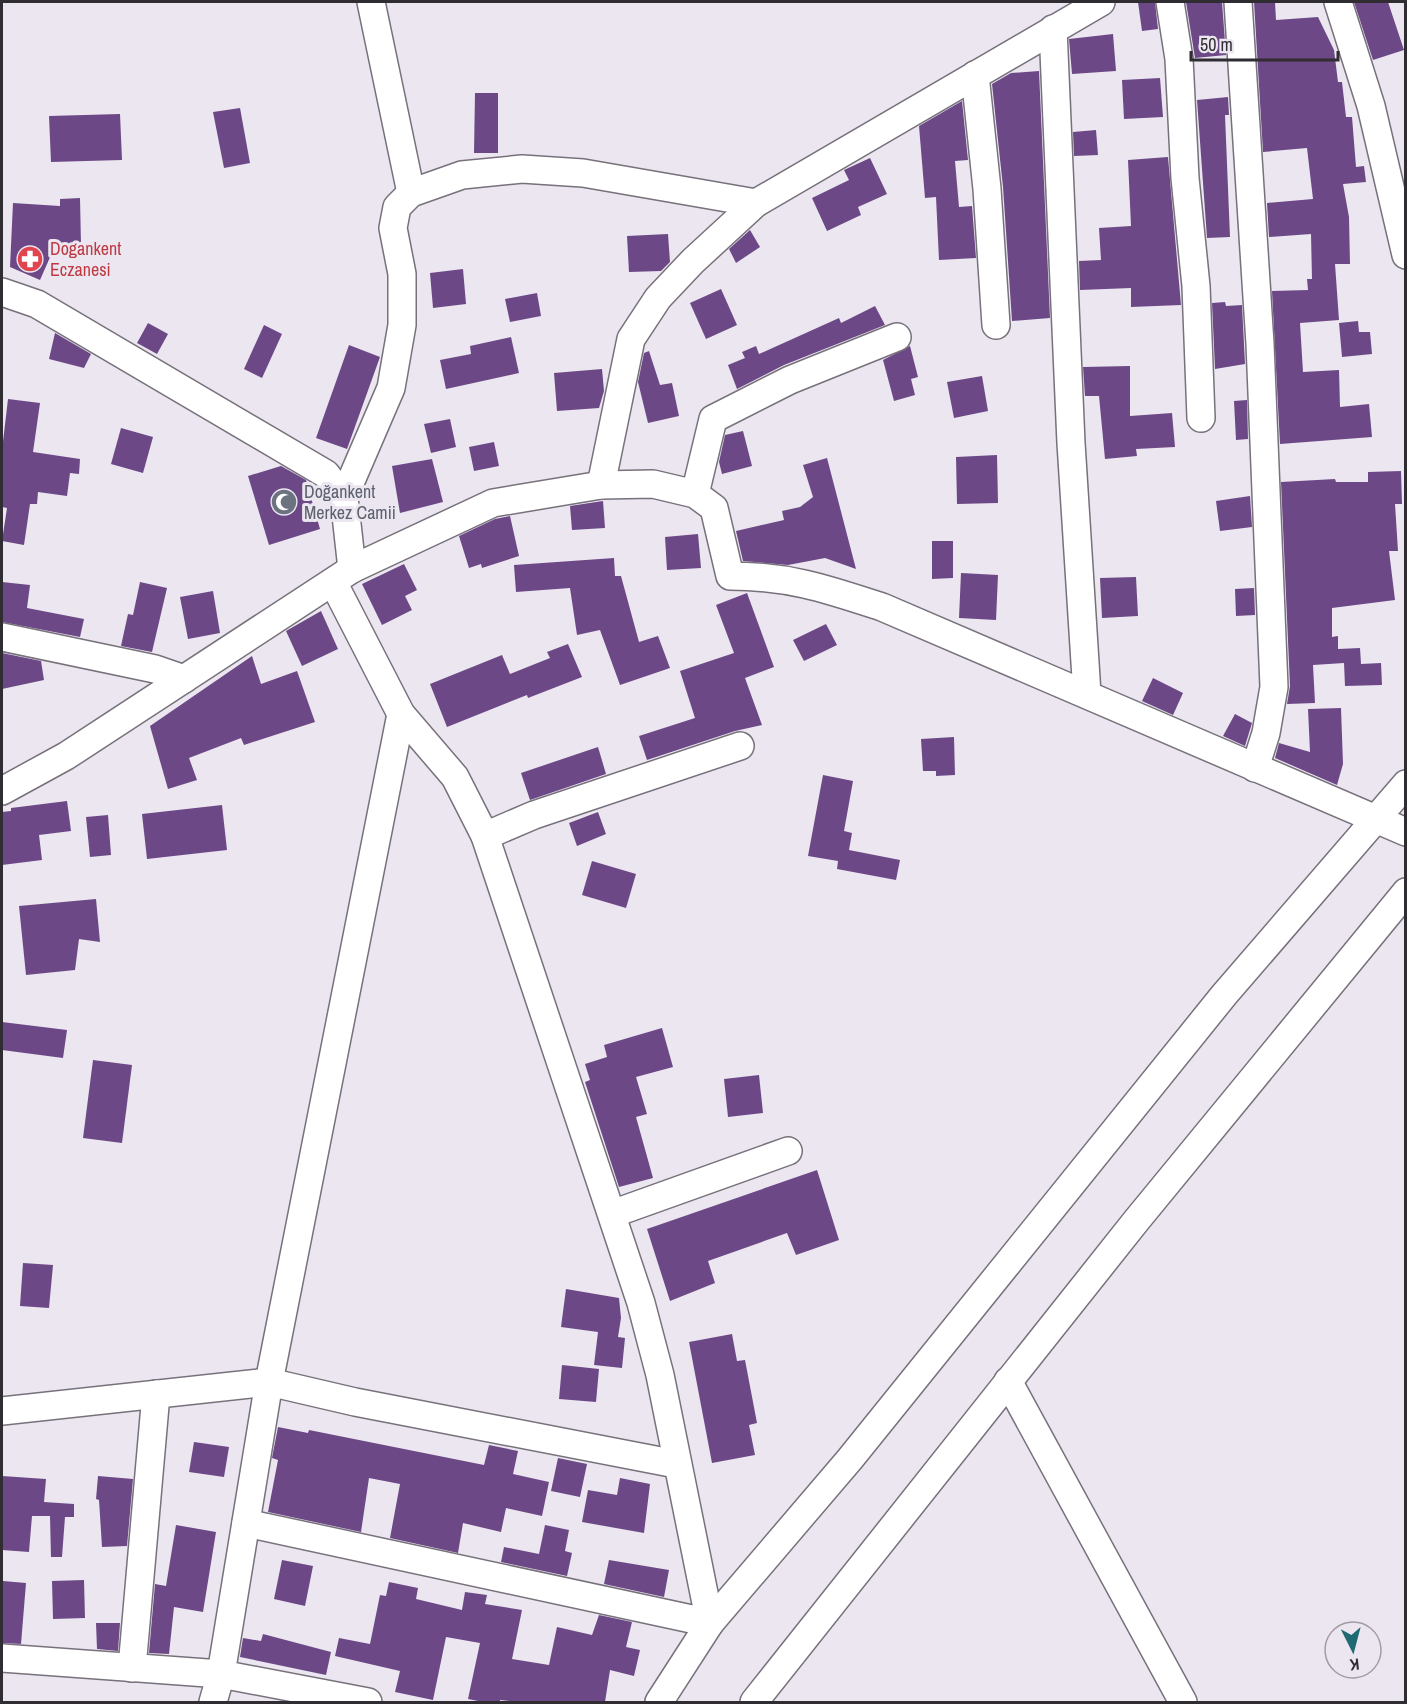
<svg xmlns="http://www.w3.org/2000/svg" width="1407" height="1704" font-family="'Archivo Narrow',sans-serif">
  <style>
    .building { fill: #6c4986 }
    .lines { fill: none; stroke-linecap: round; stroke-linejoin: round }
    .minor-casing { stroke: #77717b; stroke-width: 30 }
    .minor { stroke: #fff; stroke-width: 27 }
    .labels { text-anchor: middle; stroke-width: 6; stroke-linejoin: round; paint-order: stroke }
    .health-label { font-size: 18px; fill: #be3a42; stroke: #ece6f1; text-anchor: start }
    .worship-label { font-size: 18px; fill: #5b616d; stroke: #ece6f1; text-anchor: start }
  </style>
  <rect width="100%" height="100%" fill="#ece6f1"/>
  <!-- building -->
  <g class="building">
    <path d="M1138,2h17l3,27 -16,2z"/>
    <path d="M1186,2h36l4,53 -31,3z"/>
    <path d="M1254,2h21l1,18 42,-3 16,33 4,32h4l4,35h6l4,50 8,-1 2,16 -23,2 6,33 1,47h-15l4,56 -39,3 3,49 36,-2 1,37 29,-3 3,33 -92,7 -8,-153 36,-1 -1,-11h5l-1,-45 -42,3 -2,-34 46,-4 -6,-51 -44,4z"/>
    <path d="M1354,2h34l16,48 -31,10z"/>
    <path d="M1113,34l3,37 -44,3 -3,-35z"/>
    <path d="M1039,71l11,247 -38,3 -9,-134 -11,-103 19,-11z"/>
    <path d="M1160,78l3,39 -39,2 -2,-39z"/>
    <path d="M475,93h23v60h-24z"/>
    <path d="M1228,97l1,18h-4l5,122 -23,1 -10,-138z"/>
    <path d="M962,101l6,59 -13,1 4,46 13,-1 4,52 -37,2 -3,-63 -11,1 -6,-72z"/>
    <path d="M240,108l10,55 -26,5 -11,-56z"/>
    <path d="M120,114l2,46 -71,2 -2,-46z"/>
    <path d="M1096,130l2,25 -24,1 -1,-24z"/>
    <path d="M1168,157l13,148 -50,2v-19l-51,2 -1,-29 22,-1 -2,-32 32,-2 -3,-66z"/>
    <path d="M870,158l17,36 -29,13 3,8 -34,16 -15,-33 37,-18 -5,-10z"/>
    <path d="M80,198l1,47 -26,1 -15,34 -30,-13 3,-64 47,3v-7z"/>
    <path d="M750,230l10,17 -24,16 -7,-14z"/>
    <path d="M668,234l2,28 -9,9 -32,1 -2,-36z"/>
    <path d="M463,269l3,35 -33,4 -3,-35z"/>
    <path d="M721,289l16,36 -31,14 -16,-36z"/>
    <path d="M537,293l4,23 -31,6 -5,-23z"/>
    <path d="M1225,302l1,4 16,-1 3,59 -30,5 -3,-66z"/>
    <path d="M875,306l10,19 -101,40 -47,24 -9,-24 17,-7 -3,-6 14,-6 3,8 80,-36 2,5z"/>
    <path d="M1358,321l1,11h11l2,22 -30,3 -3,-34z"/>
    <path d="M148,323l20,11 -11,20 -20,-11z"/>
    <path d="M264,325l18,9 -20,44 -18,-9z"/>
    <path d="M55,333l36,21 -7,14 -35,-9z"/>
    <path d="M511,337l8,36 -73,16 -6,-29 31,-6 -1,-8z"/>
    <path d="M349,345l31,12 -33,92 -31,-11z"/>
    <path d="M910,346l8,31 -7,2 4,16 -21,6 -11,-41z"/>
    <path d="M649,351l11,34 12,-2 7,33 -31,7 -10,-41 6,-29z"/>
    <path d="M1130,366v50l42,-3 3,34 -39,2 1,7 -32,3 -6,-63h-14l-2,-29z"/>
    <path d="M602,369l2,22 -5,17 -42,3 -3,-38z"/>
    <path d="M982,376l6,35 -34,7 -7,-36z"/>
    <path d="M8,399l32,4 -7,49 47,7 -1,15 -9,-1 -3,23 -29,-4 -1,12h-7l-6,41 -22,-4 5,-33 -5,-1v-57z"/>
    <path d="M1247,400l1,39 -12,1 -2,-39z"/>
    <path d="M450,419l6,28 -25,6 -7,-29z"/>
    <path d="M121,428l32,9 -10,36 -32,-9z"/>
    <path d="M743,431l9,35 -30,8 -3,-12 6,-27z"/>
    <path d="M494,442l5,24 -25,5 -5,-24z"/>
    <path d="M997,455l1,48 -41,1 -1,-47z"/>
    <path d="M827,458l29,111 -31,-11 -37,7 -45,-4 -7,-30 48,-11 -2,-9 18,-4 13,-10 -10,-32z"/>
    <path d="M432,459l11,43 -43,11 -8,-47z"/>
    <path d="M281,466l25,14 14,49 -51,16 -21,-69z"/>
    <path d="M1401,471l1,33h-7l3,47h-9l6,49 -63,8v29l6,-1v13l22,-1 1,16 20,-1 1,22 -37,1 -1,-23 -31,2 2,38 -28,1 3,-18 -9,-204 54,-3 1,3h32v-10z"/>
    <path d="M1250,496l2,31 -32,4 -4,-30z"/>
    <path d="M603,501l2,27 -33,2 -2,-24z"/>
    <path d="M510,516l9,40 -37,12 -1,-4 -12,4 -10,-32 36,-17z"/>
    <path d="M698,534l3,34 -34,2 -2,-33z"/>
    <path d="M932,541h21v37l-21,1z"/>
    <path d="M614,558l1,18h6l18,66 19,-6 12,32 -50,17 -20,-55 -23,5 -7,-47 -54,4 -2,-27z"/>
    <path d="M404,564l13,26 -12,6 7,14 -30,15 -20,-41z"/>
    <path d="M961,573l37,2 -2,45 -37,-2z"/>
    <path d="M1136,577l2,39 -36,2 -2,-40z"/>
    <path d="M2,582l28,3 -3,23 57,11 -4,18 -78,-15z"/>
    <path d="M140,582l27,6 -15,64 -31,-6 7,-32 5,1z"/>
    <path d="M1254,588l1,27 -19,1 -1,-27z"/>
    <path d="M213,591l7,42 -32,6 -8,-42z"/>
    <path d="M747,593l27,74 -29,11 17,47 -27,6 -88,29 -8,-24 56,-18 -15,-47 54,-18 -18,-48z"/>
    <path d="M321,611l17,38 -36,17 -16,-35z"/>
    <path d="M826,624l11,21 -33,16 -11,-21z"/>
    <path d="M568,644l14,33 -54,21 -1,-3 -80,32 -17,-43 72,-29 8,19 40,-16 -3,-6z"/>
    <path d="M2,653l39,8 3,19 -42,9z"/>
    <path d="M252,656l9,28 36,-13 18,51 -71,23 -3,-7 -52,20 8,22 -29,9 -18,-63z"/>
    <path d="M1153,678l30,15 -10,22 -31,-14z"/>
    <path d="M1341,708l2,56 -6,21 -62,-27 4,-15 31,9 -2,-43z"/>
    <path d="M1235,714l17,9 -7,23 -22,-10z"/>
    <path d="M954,737l1,38 -19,1v-5h-13l-2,-32z"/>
    <path d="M598,747l8,27 -76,26 -9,-27z"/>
    <path d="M823,775l30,6 -9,50 8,2 -3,17 51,10 -4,20 -59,-11 1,-8 -30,-5z"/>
    <path d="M67,801l4,30 -32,4 3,25 -40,5v-53l9,-1v-3z"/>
    <path d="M222,805l5,45 -80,9 -5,-45z"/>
    <path d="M598,812l8,22 -29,12 -8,-23z"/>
    <path d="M108,815l3,40 -21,2 -4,-40z"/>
    <path d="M592,861l44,13 -10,34 -44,-13z"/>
    <path d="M96,899l4,43 -21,-3 -4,31 -49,5 -7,-69z"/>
    <path d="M2,1022l65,8 -4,28 -61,-8z"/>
    <path d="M662,1028l11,39 -37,10 11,37 -11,3 17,61 -34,9 -34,-105 5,-2 -5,-16 22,-7 -3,-12z"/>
    <path d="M93,1060l39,5 -10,78 -39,-5z"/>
    <path d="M759,1075l4,38 -35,4 -4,-38z"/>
    <path d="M817,1170l22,70 -43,15 -9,-22 -79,28 7,22 -45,18 -23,-72z"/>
    <path d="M23,1263l30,2 -4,43 -29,-2z"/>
    <path d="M566,1289l53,9 2,20 -3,19 7,1 -3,30 -28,-3 4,-33 -37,-5z"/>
    <path d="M732,1334l5,27 8,-1 12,63 -8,2 6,30 -43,8 -23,-121z"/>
    <path d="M562,1365l37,4 -3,33 -37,-3z"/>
    <path d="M278,1427l30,6 1,-3 175,35 5,-20 29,6 -5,23 36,8 -7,34 -36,-8 -5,24 -38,-9 -5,30 -68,-15 10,-54 -31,-6 -8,54 -93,-20 10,-52 -6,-2z"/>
    <path d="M194,1442l35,5 -5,30 -35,-5z"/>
    <path d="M558,1458l29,6 -7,33 -29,-6z"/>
    <path d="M2,1476l44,3 -2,23 30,2v13h-9l-3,40h-11l-1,-41h-18l-3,36 -27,-2z"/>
    <path d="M98,1476l35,3 -6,67 -25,1 -3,-47 -3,-1z"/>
    <path d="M620,1478l30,6 -6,49 -62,-11 6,-32 29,5z"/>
    <path d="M176,1525l40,7 -13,80 -29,-5 -5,47 -20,-1 6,-69 11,2z"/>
    <path d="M545,1525l24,5 -4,21 7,2 -5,23 -66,-14 3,-15 35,7z"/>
    <path d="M282,1560l31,6 -8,40 -31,-7z"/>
    <path d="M609,1560l60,10 -5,27 -60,-13z"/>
    <path d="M84,1580l1,38 -32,1 -1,-38z"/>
    <path d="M3,1581l23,2 -5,61 -19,-1z"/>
    <path d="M389,1582l29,6 -2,11 46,11 3,-18 22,3 -2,9 37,6 -10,49 37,6 8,-38 35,8 7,-20 33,7 -6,25 14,3 -6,26 -24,-6 -5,32h-87l-18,-2v2h-17l-15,-3 12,-56 -34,-6 -13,63 -38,-8 5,-21 -65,-15 4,-18 31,6 10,-49 6,1z"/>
    <path d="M96,1623h24l-2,28 -21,-2z"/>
    <path d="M263,1634l68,18 -5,23 -86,-18 3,-19 18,3z"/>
  </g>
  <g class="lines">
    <defs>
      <g id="minor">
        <path d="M371,2l40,191"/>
        <path d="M1170,2l9,57 6,119 11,108 5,132"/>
        <path d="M1238,2l22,342 14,343 -8,46 -11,35"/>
        <path d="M1338,2l33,104 35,149"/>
        <path d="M1053,29l18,414 16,251"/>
        <path d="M975,75l12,114 9,136"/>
        <path d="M2,292l35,12 289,170 18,23 8,72"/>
        <path d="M601,485l30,-146 27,-41 35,-37 63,-58 345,-201"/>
        <path d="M695,494l18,-75 77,-39 107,-43"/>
        <path d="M344,497l47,-109 11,-63v-51l-9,-46 4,-21 14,-14 51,-18 60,-6 61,4 173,30"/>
        <path d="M2,637l153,32 29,10"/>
        <path d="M2,791l64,-35 286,-187 141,-66 108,-18 52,-1 42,10 19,14 16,68c60,0 97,13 152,31l524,225"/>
        <path d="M485,836l49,-21 206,-69"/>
        <path d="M612,1214l176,-63"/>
        <path d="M1008,1381l175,321"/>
        <path d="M2,1411l267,-29 86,20 321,62"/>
        <path d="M246,1523l464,100 -50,-248 -19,-72 -156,-467 -30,-59 -54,-63 -68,-132"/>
        <path d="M2,1658l219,16 147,28"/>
        <path d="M132,1668l24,-274"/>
        <path d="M213,1702l8,-28 48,-292 132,-668"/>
        <path d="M659,1702l51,-79 140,-164 374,-464 182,-211"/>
        <path d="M754,1702l382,-481 270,-329"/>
      </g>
    </defs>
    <!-- minor casing -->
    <use href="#minor" class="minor-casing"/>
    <!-- minor -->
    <use href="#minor" class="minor"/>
  </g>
  <!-- icons -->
  <defs>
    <symbol id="pharmacy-disc" viewBox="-11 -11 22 22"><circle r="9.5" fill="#e0444e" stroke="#ece6f1"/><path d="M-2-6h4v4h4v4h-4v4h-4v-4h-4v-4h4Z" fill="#fff"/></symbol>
    <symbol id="mosque-disc" viewBox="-11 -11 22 22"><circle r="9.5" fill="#6b7280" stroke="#ece6f1"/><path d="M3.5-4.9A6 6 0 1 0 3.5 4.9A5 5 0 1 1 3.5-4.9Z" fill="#fff"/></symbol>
  </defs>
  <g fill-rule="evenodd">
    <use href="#pharmacy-disc" x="15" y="244" width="30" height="30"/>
    <use href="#mosque-disc" x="269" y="487" width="30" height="30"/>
  </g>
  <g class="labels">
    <!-- health labels -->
    <g class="health-label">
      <text x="50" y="255">Dogankent<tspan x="50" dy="21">Eczanesi</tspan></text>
    </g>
    <!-- worship labels -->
    <g class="worship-label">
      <text x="304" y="498">Doğankent<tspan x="304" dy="21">Merkez Camii</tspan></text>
    </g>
  </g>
  <!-- border -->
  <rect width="1407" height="1704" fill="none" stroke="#2f2d31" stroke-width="6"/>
  <!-- north arrow -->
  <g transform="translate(1353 1650) rotate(174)"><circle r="28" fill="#ece6f1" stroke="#a09ca4" stroke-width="1.5"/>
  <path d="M0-4.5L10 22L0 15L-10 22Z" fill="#1f6a73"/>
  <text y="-9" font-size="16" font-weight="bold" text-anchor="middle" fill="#2f2d31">K</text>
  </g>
  <!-- scale -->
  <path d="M1191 51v9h147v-9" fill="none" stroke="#2f2d31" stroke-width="3"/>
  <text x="1200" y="51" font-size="18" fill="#2f2d31" stroke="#ece6f1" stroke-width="4.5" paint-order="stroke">50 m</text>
</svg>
